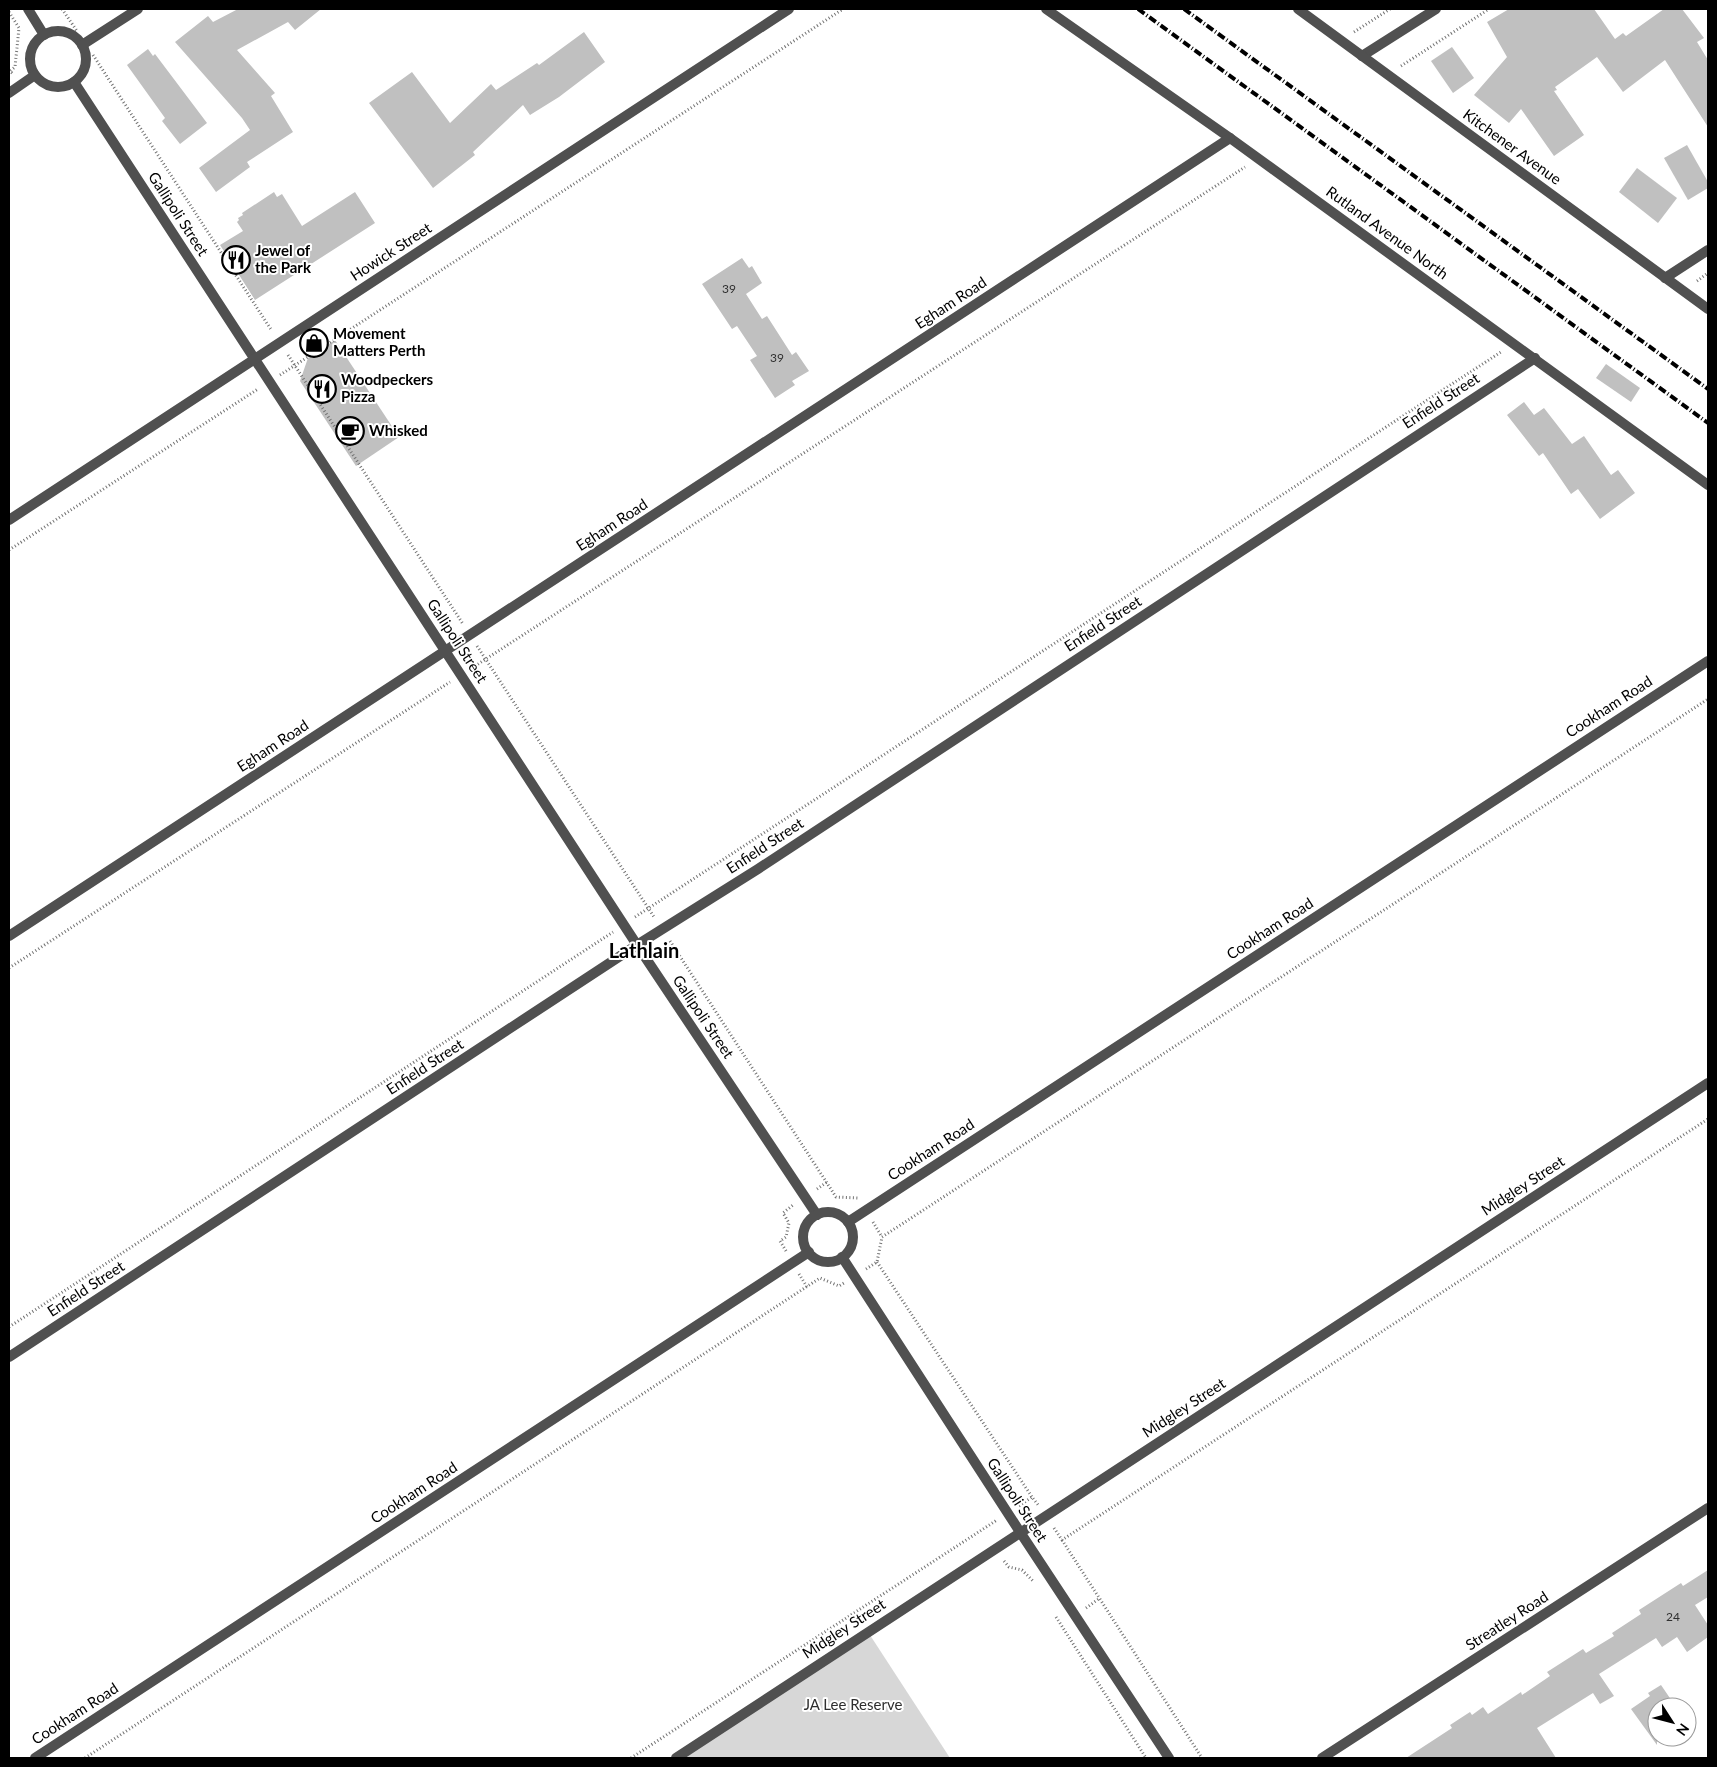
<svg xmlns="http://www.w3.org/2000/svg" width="1717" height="1767" font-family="Lato,sans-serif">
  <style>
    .green { fill: #d7d7d7 }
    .building { fill: #c0c0c0 }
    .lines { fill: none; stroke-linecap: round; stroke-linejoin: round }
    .path { stroke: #727272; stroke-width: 3; stroke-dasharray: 1 2.5; stroke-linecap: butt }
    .minor { stroke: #505050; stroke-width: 10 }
    .tertiary { stroke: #505050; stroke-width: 10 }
    .rail { stroke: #000; stroke-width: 4; stroke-dasharray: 8 2.5 1 2.5; stroke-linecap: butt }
    .labels { text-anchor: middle; stroke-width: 4; stroke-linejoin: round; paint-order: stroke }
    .number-label { font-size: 12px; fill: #303030 }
    .street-label { font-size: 15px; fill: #000; stroke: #fff }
    .poi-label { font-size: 15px; font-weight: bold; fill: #000; stroke: #fff; text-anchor: start }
    .park-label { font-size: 15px; fill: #2e2e2e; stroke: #fff }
    .district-label { font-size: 20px; font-weight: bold; fill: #000; stroke: #fff }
  </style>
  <rect width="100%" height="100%" fill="#fff"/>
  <!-- green -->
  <path class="green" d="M868,1632l82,126h-274z"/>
  <!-- building -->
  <g class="building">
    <path d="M238,9h83l-26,21 -7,-8 -51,28 38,43 -4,3 22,36 -46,30 3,5 -34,25 -17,-24 51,-38 -8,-12 -67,-76 33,-26 5,6z"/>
    <path d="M1509,9h85l21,30 8,-6 3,3 38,-27h18l22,29 -7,4 11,18v67l-43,-67 -42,32 -26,-35 -42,30 2,3 -3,1 30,44 -30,21 -33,-47 -12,14 -35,-28 33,-38 -20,-35z"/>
    <path d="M584,32l21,30 -46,35 -29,18 -7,-10 -50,47 2,3 -42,33 -64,-85 43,-31 38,51 41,-39 5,6 41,-27 2,2z"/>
    <path d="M1452,47l22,31 -21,15 -22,-32z"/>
    <path d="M148,49l5,7 2,-2 52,69 -27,21 -18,-23 3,-3 -38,-53z"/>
    <path d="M1687,145l21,37v6l-20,12 -24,-42z"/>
    <path d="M1637,168l40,30 -19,25 -39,-31z"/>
    <path d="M274,192l3,5 5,-3 20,32 53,-34 20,31 -120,77 -35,-55 23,-14 -6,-9 2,-2 -1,-2 5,-3 -1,-2z"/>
    <path d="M742,258l7,10 3,-2 10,17 -16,11 16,25 5,-3 25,39 4,-3 13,19 -17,10 3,4 -20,13 -25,-38 7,-4 -20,-30 -5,3 -30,-45z"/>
    <path d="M335,340l64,97 -43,29 -56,-85 8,-23z"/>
    <path d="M1606,364l34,24 -9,14 -35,-24z"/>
    <path d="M1524,402l10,13 10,-7 28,36 12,-8 27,39 7,-5 17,23 -35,26 -22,-30 -7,5 -28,-41 -4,3 -32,-41z"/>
    <path d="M1708,1570v27l-13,8 13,20v12l-21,15 -10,-15 -15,10 -6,-9 -57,36 15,22 -14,8 -7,-11 -56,35 19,30h-150l46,-30 -2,-3 20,-13 2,3 11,-8 5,7 33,-22 1,3 28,-19 -3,-4 36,-23 3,4 28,-17 -2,-3 29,-19 -2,-4 42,-27 2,3z"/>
    <path d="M1661,1685l15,22h-19v38l-26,-36 19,-13 -2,-3z"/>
  </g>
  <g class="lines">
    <!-- path -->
    <g class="path">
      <path d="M62,9l15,22"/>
      <path d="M9,12l10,16 -4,39 -5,4 3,3"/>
      <path d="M1354,32l36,-23"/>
      <path d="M93,55l179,276"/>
      <path d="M1401,66l88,-57"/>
      <path d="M1697,281l11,-8"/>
      <path d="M288,355l175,269"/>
      <path d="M280,375l563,-366"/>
      <path d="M9,550l249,-161"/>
      <path d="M477,646l177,271"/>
      <path d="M472,668l773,-501"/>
      <path d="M635,917l866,-565"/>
      <path d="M670,941l166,256 22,1"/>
      <path d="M9,968l441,-286"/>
      <path d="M817,1189l10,-7"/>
      <path d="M873,1222l9,15 826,-538"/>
      <path d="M786,1251l-6,-10 6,-4 3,-14 -6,-10 10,-8"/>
      <path d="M877,1262l155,235"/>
      <path d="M866,1269l11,-7 5,-25"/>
      <path d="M799,1274l8,13"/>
      <path d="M9,1327l604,-395"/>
      <path d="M1019,1506l13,-9 7,9"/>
      <path d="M1054,1528l8,12 646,-421"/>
      <path d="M1062,1540l140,218"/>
      <path d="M1004,1561l5,6 13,3 11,11"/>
      <path d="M1086,1608l14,-10"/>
      <path d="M1056,1617l90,141"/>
      <path d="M85,1758l735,-480 19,8 5,-3"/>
      <path d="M631,1758l366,-238"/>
    </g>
    <!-- minor -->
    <g class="minor">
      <path d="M28,9l16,26"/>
      <path d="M1046,9l184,129 478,347"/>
      <circle cx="58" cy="59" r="28"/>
      <path d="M82,45l56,-36"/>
      <path d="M1362,56l74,-47"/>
      <path d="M74,82l563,863 180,270"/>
      <path d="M9,93l26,-18"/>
      <path d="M1665,278l43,-28"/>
      <path d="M9,520l780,-511"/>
      <path d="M9,936l1221,-798"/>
      <circle cx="828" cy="1237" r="25"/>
      <path d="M848,1222l860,-561"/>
      <path d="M842,1257l178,275 149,226"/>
      <path d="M9,1357l628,-412 121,-76 777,-511"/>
      <path d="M35,1758l774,-506"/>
      <path d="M676,1758l1032,-675"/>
      <path d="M1322,1758l386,-250"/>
    </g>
    <!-- tertiary -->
    <path class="tertiary" d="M1298,9l410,300"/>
    <!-- rail -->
    <g class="rail">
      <path d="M1138,9l570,414"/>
      <path d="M1184,9l524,380"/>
    </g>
  </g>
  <!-- icons -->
  <defs>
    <symbol id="restaurant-ring" viewBox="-11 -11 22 22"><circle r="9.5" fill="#fff" stroke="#000" stroke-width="1.5"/><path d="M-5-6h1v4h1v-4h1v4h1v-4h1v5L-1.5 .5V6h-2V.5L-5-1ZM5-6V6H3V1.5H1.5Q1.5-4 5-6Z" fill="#000"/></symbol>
    <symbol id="shop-ring" viewBox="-11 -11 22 22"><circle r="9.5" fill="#fff" stroke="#000" stroke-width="1.5"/><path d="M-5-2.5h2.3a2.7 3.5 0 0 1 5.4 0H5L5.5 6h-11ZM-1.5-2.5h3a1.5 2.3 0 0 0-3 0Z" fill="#000"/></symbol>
    <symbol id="cafe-ring" viewBox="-11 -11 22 22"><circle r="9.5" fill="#fff" stroke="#000" stroke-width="1.5"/><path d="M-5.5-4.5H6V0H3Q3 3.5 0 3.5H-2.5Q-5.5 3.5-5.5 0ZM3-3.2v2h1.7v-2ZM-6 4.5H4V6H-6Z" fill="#000"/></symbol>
  </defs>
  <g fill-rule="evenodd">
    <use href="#restaurant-ring" x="220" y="244" width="32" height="32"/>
    <use href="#shop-ring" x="298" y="327" width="32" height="32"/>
    <use href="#restaurant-ring" x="306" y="373" width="32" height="32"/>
    <use href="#cafe-ring" x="334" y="415" width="32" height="32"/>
  </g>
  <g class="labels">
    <!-- number labels -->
    <g class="number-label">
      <text x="729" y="293">39</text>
      <text x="777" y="362">39</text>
      <text x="1673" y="1621">24</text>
    </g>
    <!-- street labels -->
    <g class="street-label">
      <text transform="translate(1512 147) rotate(36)" y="5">Kitchener Avenue</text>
      <text transform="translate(178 214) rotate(57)" y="5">Gallipoli Street</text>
      <text transform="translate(1387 233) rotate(36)" y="5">Rutland Avenue North</text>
      <text transform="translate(391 252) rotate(-33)" y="5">Howick Street</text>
      <text transform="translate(951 303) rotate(-33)" y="5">Egham Road</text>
      <text transform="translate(1441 401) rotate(-33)" y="5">Enfield Street</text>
      <text transform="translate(612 525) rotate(-33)" y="5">Egham Road</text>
      <text transform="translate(1103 624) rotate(-33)" y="5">Enfield Street</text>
      <text transform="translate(457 641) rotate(57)" y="5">Gallipoli Street</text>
      <text transform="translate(1609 707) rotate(-33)" y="5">Cookham Road</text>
      <text transform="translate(273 746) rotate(-33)" y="5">Egham Road</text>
      <text transform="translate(765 846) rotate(-33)" y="5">Enfield Street</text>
      <text transform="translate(1270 929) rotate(-33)" y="5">Cookham Road</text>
      <text transform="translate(703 1017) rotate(56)" y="5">Gallipoli Street</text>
      <text transform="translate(425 1067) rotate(-33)" y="5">Enfield Street</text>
      <text transform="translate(931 1150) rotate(-33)" y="5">Cookham Road</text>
      <text transform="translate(1523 1186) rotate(-33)" y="5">Midgley Street</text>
      <text transform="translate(86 1289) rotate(-33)" y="5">Enfield Street</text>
      <text transform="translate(1184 1408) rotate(-33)" y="5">Midgley Street</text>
      <text transform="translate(414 1493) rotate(-33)" y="5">Cookham Road</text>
      <text transform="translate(1017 1500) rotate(57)" y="5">Gallipoli Street</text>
      <text transform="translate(1507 1621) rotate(-33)" y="5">Streatley Road</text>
      <text transform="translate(844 1629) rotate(-33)" y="5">Midgley Street</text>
      <text transform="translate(75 1714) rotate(-33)" y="5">Cookham Road</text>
    </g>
    <!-- poi labels -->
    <g class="poi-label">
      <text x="255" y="256">Jewel of<tspan x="255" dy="17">the Park</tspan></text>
      <text x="333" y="339">Movement<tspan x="333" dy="17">Matters Perth</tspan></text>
      <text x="341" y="385">Woodpeckers<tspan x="341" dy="17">Pizza</tspan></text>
      <text x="369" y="436">Whisked</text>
    </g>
    <!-- park labels -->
    <g class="park-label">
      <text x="853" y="1710">JA Lee Reserve</text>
    </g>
    <!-- district labels -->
    <g class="district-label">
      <text x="644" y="958">Lathlain</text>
    </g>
  </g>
  <!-- border -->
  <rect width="1717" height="1767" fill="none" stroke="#000000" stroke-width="20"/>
  <!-- north arrow -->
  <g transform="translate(1672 1722) rotate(126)"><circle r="24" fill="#ffffff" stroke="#999999"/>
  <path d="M0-4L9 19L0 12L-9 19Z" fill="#000000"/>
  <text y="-8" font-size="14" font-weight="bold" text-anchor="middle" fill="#000000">N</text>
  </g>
</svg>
